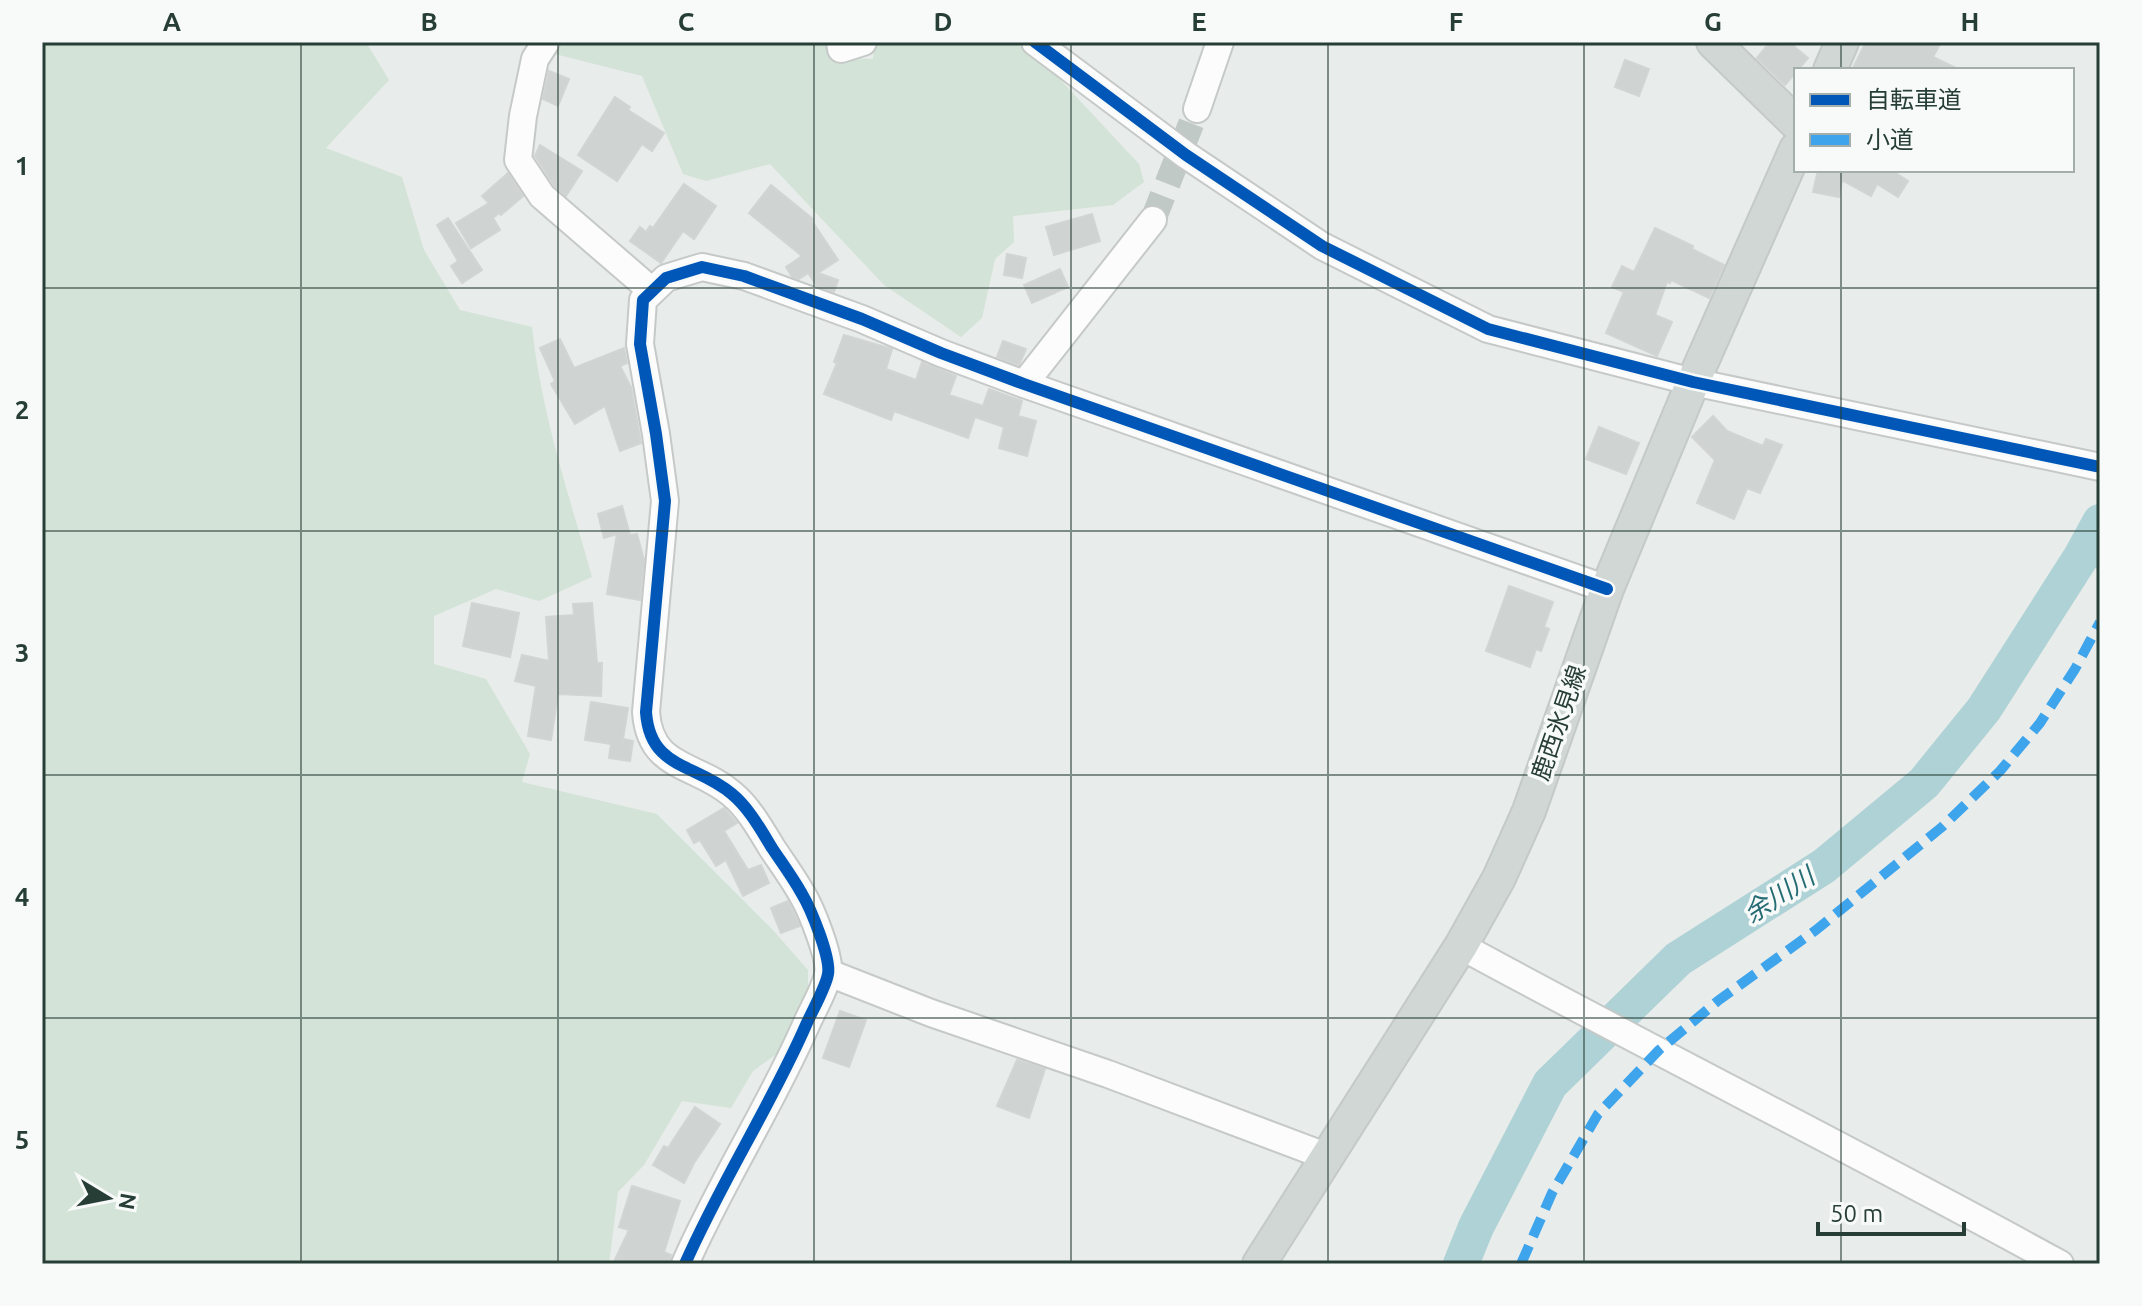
<svg xmlns="http://www.w3.org/2000/svg" width="2142" height="1306" font-family="Ubuntu,'Noto Sans JP',sans-serif">
  <style>
    .green { fill: #d3e3d7 }
    .lines { fill: none; stroke-linecap: round; stroke-linejoin: round }
    .stream { stroke: #aed2d5; stroke-width: 6 }
    .river { stroke: #aed2d5; stroke-width: 36 }
    .building { fill: #cfd3d1; stroke: #d1d5d3; stroke-width: 2 }
    .minor-tunnel { stroke: #c1c9c6; stroke-width: 26; stroke-dasharray: 26 13; stroke-linecap: butt }
    .minor-casing { stroke: #c5c9c7; stroke-width: 30 }
    .major-casing { stroke: #c4cac8; stroke-width: 36 }
    .minor { stroke: #fcfcfc; stroke-width: 26 }
    .major { stroke: #d0d7d5; stroke-width: 32 }
    .quiet { stroke: #3ea4ec; stroke-width: 10; stroke-dasharray: 20 10; stroke-linecap: butt }
    .cycleway-casing { stroke: #f7faf8; stroke-width: 17 }
    .cycleway { stroke: #0057b8; stroke-width: 12 }
    .grid { fill: none; stroke: #273e37; stroke-width: 2; stroke-opacity: 0.55 }
    .labels { text-anchor: middle; stroke-width: 7; stroke-linejoin: round; paint-order: stroke }
    .street-label { font-size: 24px; fill: #273e37; stroke: #f7faf8 }
    .water-label { font-size: 26px; font-style: italic; fill: #266c75; stroke: #f7faf8 }
    .neatline { fill: none; stroke: #273e37; stroke-width: 3 }
    .grid-label { font-size: 26px; text-anchor: middle; font-weight: bold; fill: #273e37 }
  </style>
  <rect width="100%" height="100%" fill="#e8ecea"/>
  <!-- green -->
  <g class="green">
    <path d="M42,42h324l23,38 -63,68 76,29 22,73 36,60 72,17c9,86 37,168 60,250l-53,24 -43,-12 -62,27v48l52,15 44,75 -8,28 135,32 115,115 36,41v29l-23,49 -32,23 -22,37 -49,-7 -38,64 -26,27 -9,72h-567z"/>
    <path d="M553,42h281l8,16 31,1 2,-17h139l42,33 83,89 5,18 -31,23 -100,11 1,26 -19,17 -13,59 -21,19 -77,-52 -114,-121 -64,17 -23,-7 -41,-98 -95,-24z"/>
  </g>
  <g class="lines">
    <!-- stream -->
    <path class="stream" d="M2081,557l19,10"/>
    <!-- river -->
    <path class="river" d="M1461,1264l15,-37 74,-143 128,-125 146,-93 100,-83 60,-74 97,-152 19,-35"/>
  </g>
  <!-- building -->
  <g class="building">
    <path d="M1770,42h19l19,16 -23,27 -28,-27z"/>
    <path d="M1866,42h75l-8,15 27,13h-108z"/>
    <path d="M1625,60l24,9 -10,27 -24,-9z"/>
    <path d="M549,71l20,8 -11,27 -15,-7z"/>
    <path d="M615,97l15,10 -2,3 36,23 -12,18 -10,-7 -25,37 -39,-26z"/>
    <path d="M540,145l42,26 -16,25 -12,-11 -19,-29z"/>
    <path d="M1818,170h73l17,11 -10,16 -21,-13 -6,12 -29,-16 -3,17 -26,-5z"/>
    <path d="M508,173l15,23 -22,19 -2,-2 -6,5 7,12 -29,18 -15,-25 33,-20 -7,-7z"/>
    <path d="M684,184l32,22 -22,33 -11,-8 -22,32 -31,-22 10,-14 6,5 4,-6 3,2z"/>
    <path d="M771,185l42,34 -1,2 26,39 -20,13 20,7 -4,12 -17,-6 -9,-13 -9,6 -7,-2 -6,-10 16,-11 -53,-43z"/>
    <path d="M1092,214l8,27 -46,14 -8,-28z"/>
    <path d="M448,218l34,52 -20,13 -11,-17 7,-5 -21,-36z"/>
    <path d="M1655,228l38,18 -1,3 32,16 -15,33 -38,-18 -1,3 -3,-1 -12,33 17,7 -15,34 -51,-23 18,-41 -12,-5 10,-21 12,6z"/>
    <path d="M1007,254l19,4 -4,20 -18,-3z"/>
    <path d="M1060,269l8,18 -36,16 -8,-18z"/>
    <path d="M844,335l48,14 -6,20 30,11 6,-18 34,14 -7,19 34,11 6,-17 33,12 -4,15 18,5 -9,35 -28,-8 5,-21 -29,-10 -7,21 -74,-27 -3,9 -67,-26 13,-31 -3,-1z"/>
    <path d="M560,339l14,29 50,-20 3,15 -7,3 11,21 10,56 -21,8 -15,-45 -30,18 -24,-40 4,-3 -15,-33z"/>
    <path d="M1003,341l23,8 -7,16 -22,-8z"/>
    <path d="M1713,416l14,15 36,15 3,-7 16,6 -22,48 -13,-5 -13,31 -37,-16 18,-43 -23,-23z"/>
    <path d="M1599,427l40,16 -13,31 -40,-15z"/>
    <path d="M622,506l8,29 7,-1 7,26 -4,40 -33,-6 10,-60 -13,4 -6,-24z"/>
    <path d="M1509,586l44,16 -9,25 5,2 -8,22 -5,-2 -6,18 -44,-16z"/>
    <path d="M472,603l47,10 -9,44 -47,-11z"/>
    <path d="M592,603l5,60h5l-1,33 -43,-2 -7,46 -23,-4 8,-50 -21,-5 7,-26 27,6 -3,-44 28,-2 -1,-11z"/>
    <path d="M591,702l37,6 -5,31 10,2 -3,20 -21,-3 2,-14 -26,-4z"/>
    <path d="M724,808l13,15 -13,8 24,39 13,-5 8,18 -26,13 -17,-36 -10,6 -16,-26 -6,3 -7,-13z"/>
    <path d="M788,901l12,25 -19,7 -10,-25z"/>
    <path d="M840,1011l26,9 -17,47 -26,-9z"/>
    <path d="M1017,1060l28,9 -16,49 -32,-12z"/>
    <path d="M695,1107l25,17 -26,39 -10,20 -31,-18 11,-19 4,2z"/>
    <path d="M632,1186l48,15 -16,51 7,3 -2,9h-56l16,-34 -10,-3z"/>
  </g>
  <g class="lines">
    <!-- minor-tunnel -->
    <path class="minor-tunnel" d="M1153,220l44,-111"/>
    <defs>
      <g id="minor">
        <path d="M546,42l-11,17 -12,57 -5,44 24,36 110,95"/>
        <path d="M840,42l1,7 22,-7"/>
        <path d="M1035,42l151,113 136,91 166,83 205,53 407,85"/>
        <path d="M1197,109l23,-67"/>
        <path d="M1024,384l129,-164"/>
        <path d="M1461,946c198,108 401,209 599,318"/>
        <path d="M829,973l102,40 177,61 220,83"/>
        <path d="M685,1264c36,-82 85,-157 121,-239 6,-14 20,-38 22,-51 3,-16 -17,-65 -26,-80 -9,-16 -20,-31 -30,-46 -11,-18 -23,-40 -40,-54 -36,-31 -82,-24 -86,-82l19,-211 -9,-67 -16,-90 3,-44 23,-22 36,-11 42,9 118,43 79,34 83,31 583,205"/>
      </g>
      <g id="major">
        <path d="M1713,42l83,81"/>
        <path d="M1830,70l12,-28"/>
        <path d="M1259,1264l202,-318 38,-68 30,-67 78,-222 86,-207 103,-233"/>
      </g>
    </defs>
    <!-- minor casing -->
    <use href="#minor" class="minor-casing"/>
    <!-- major casing -->
    <use href="#major" class="major-casing"/>
    <!-- minor -->
    <use href="#minor" class="minor"/>
    <!-- major -->
    <use href="#major" class="major"/>
    <!-- quiet -->
    <path class="quiet" d="M1521,1264l31,-71 46,-79 61,-64 60,-50 97,-70 126,-103 58,-56 40,-48 35,-54 25,-47"/>
    <defs>
      <g id="cycleway">
        <path d="M1035,42l151,113 136,91 166,83 205,53 407,85"/>
        <path d="M685,1264c36,-82 85,-157 121,-239 6,-14 20,-38 22,-51 3,-16 -17,-65 -26,-80 -9,-16 -20,-31 -30,-46 -11,-18 -23,-40 -40,-54 -36,-31 -82,-24 -86,-82l19,-211 -9,-67 -16,-90 3,-44 23,-22 36,-11 42,9 118,43 79,34 83,31 583,205"/>
      </g>
    </defs>
    <!-- cycleway casing -->
    <use href="#cycleway" class="cycleway-casing"/>
    <!-- cycleway -->
    <use href="#cycleway" class="cycleway"/>
  </g>
  <!-- grid -->
  <path class="grid" d="M301,42v1222M558,42v1222M814,42v1222M1071,42v1222M1328,42v1222M1584,42v1222M1841,42v28M1841,170v1094M42,288h2058M42,531h2058M42,775h2058M42,1018h2058"/>
  <g class="labels">
    <!-- street labels -->
    <g class="street-label">
      <text transform="translate(1559 723) rotate(-71)" y="8">鹿西氷見線</text>
    </g>
    <!-- water labels -->
    <g class="water-label">
      <text transform="translate(1779 895) rotate(-33)" y="9">余川川</text>
    </g>
  </g>
  <!-- border -->
  <rect width="2142" height="1306" fill="none" stroke="#f7faf8" stroke-width="88"/>
  <!-- legend -->
  <rect x="1794" y="68" width="280" height="104" fill="#f7faf8" stroke="#a4afab" stroke-width="2"/>
  <rect x="1810" y="94" width="40" height="12" fill="#0057b8" stroke="#a4afab" stroke-width="2"/>
  <text x="1866" y="108" font-size="24" fill="#273e37">自転車道</text>
  <rect x="1810" y="134" width="40" height="12" fill="#3ea4ec" stroke="#a4afab" stroke-width="2"/>
  <text x="1866" y="148" font-size="24" fill="#273e37">小道</text>
  <!-- north arrow -->
  <g transform="translate(108 1198) rotate(100)" stroke="#f7faf8" stroke-width="6" paint-order="stroke">
  <path d="M0-6L14 30L0 20L-14 30Z" fill="#273e37"/>
  <text y="-12" font-size="22" font-weight="bold" text-anchor="middle" fill="#273e37">N</text>
  </g>
  <!-- scale -->
  <path d="M1818 1222v12h146v-12" fill="none" stroke="#273e37" stroke-width="4"/>
  <text x="1830" y="1222" font-size="24" fill="#273e37" stroke="#f7faf8" stroke-width="6" paint-order="stroke">50 m</text>
  <rect x="44" y="44" width="2054" height="1218" class="neatline"/>
  <g class="grid-label">
    <text x="172" y="31">A</text>
    <text x="429" y="31">B</text>
    <text x="686" y="31">C</text>
    <text x="943" y="31">D</text>
    <text x="1199" y="31">E</text>
    <text x="1456" y="31">F</text>
    <text x="1713" y="31">G</text>
    <text x="1970" y="31">H</text>
    <text x="22" y="175">1</text>
    <text x="22" y="419">2</text>
    <text x="22" y="662">3</text>
    <text x="22" y="906">4</text>
    <text x="22" y="1149">5</text>
  </g>
</svg>
